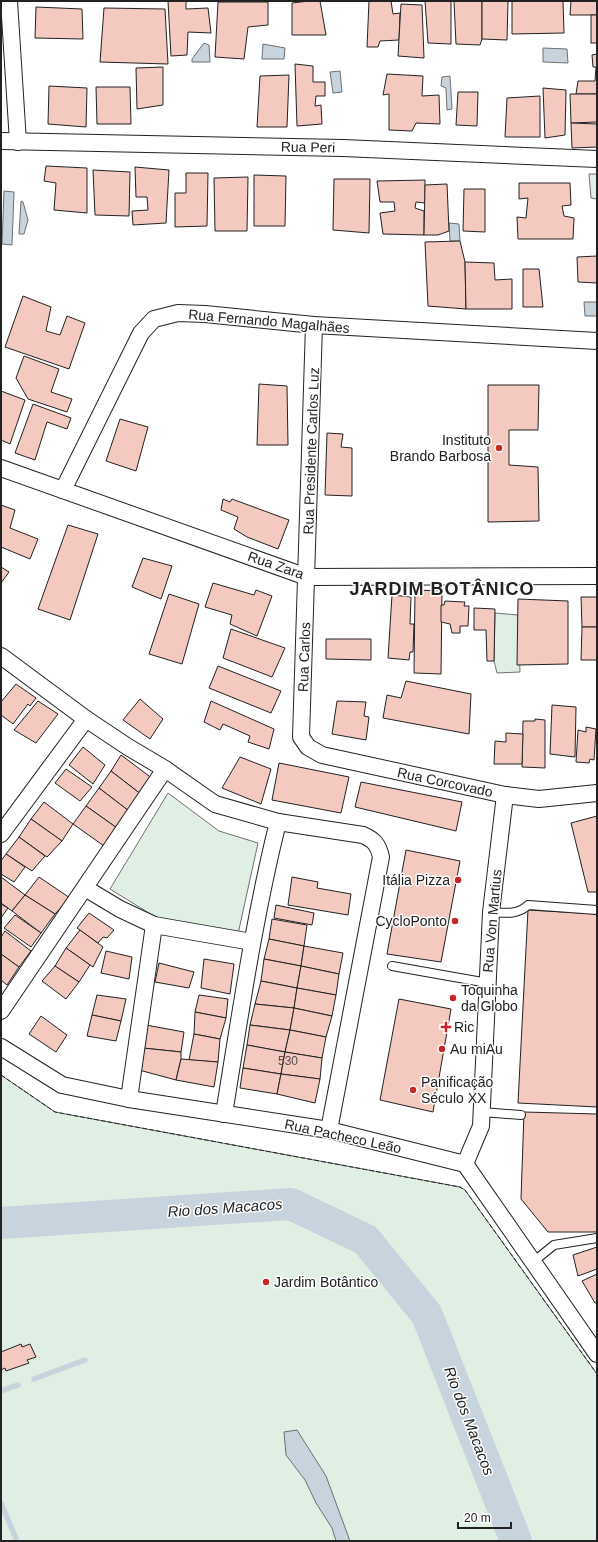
<svg xmlns="http://www.w3.org/2000/svg" width="598" height="1542" font-family="Helvetica,sans-serif">
  <style>
    .green { fill: #e0efe3; stroke: #6f6f6f }
    .water { fill: #c7d3dd; stroke: #6f6f6f }
    .lines { fill: none; stroke-linecap: round; stroke-linejoin: round }
    .stream { stroke: #c7d3dd; stroke-width: 5.5 }
    .river { stroke: #c7d3dd; stroke-width: 32 }
    .building { fill: #f3c9c0; stroke: #222 }
    .lane-casing { stroke: #222; stroke-width: 10 }
    .street-casing { stroke: #222; stroke-width: 18 }
    .lane { stroke: #fff; stroke-width: 8 }
    .street { stroke: #fff; stroke-width: 16 }
    .fence { stroke: #222; stroke-width: 1; stroke-dasharray: 5 2; stroke-linecap: butt }
    .poi-dot { fill: #c62828; stroke: #fff; stroke-width: 1.5 }
    .labels { text-anchor: middle; stroke-width: 3; stroke-linejoin: round; paint-order: stroke }
    .number-label { font-size: 12px; fill: #564c4a }
    .street-label { font-size: 14px; fill: #222; stroke: #fff }
    .poi-label { font-size: 14px; fill: #222; stroke: #fff; text-anchor: start }
    .water-label { font-size: 15px; font-style: italic; fill: #222; stroke: #fff }
    .district-label { font-size: 18px; font-weight: bold; letter-spacing: 1px; fill: #222; stroke: #fff }
  </style>
  <rect width="100%" height="100%" fill="#fff"/>
  <!-- green -->
  <g class="green">
    <path d="M589,174h8v25l-6,-1z"/>
    <path d="M495,613l23,2 2,57 -23,1 -3,-12z"/>
    <path d="M168,793l51,38 39,12 -20,91 -81,-16 -47,-29z"/>
    <path d="M1,1075l54,37 405,75 5,3 132,184v167h-596z"/>
  </g>
  <!-- water -->
  <g class="water">
    <path d="M204,43l5,2 1,17h-18v-3z"/>
    <path d="M263,44l22,4 -1,11h-22z"/>
    <path d="M543,48l24,1 1,14 -25,-1z"/>
    <path d="M340,71l2,21 -9,1 -3,-21z"/>
    <path d="M450,76l2,33 -5,1 -1,-22 -5,-2 1,-9z"/>
    <path d="M4,191l10,1 -2,53 -10,-1z"/>
    <path d="M21,201l2,1 5,18 -4,14h-5z"/>
    <path d="M449,223l10,1 1,17h-10z"/>
    <path d="M584,302h13v14h-12z"/>
    <path d="M297,1430l29,46 24,65h-14l-4,-13 -16,-25 -11,-23 -19,-25 -2,-23z"/>
  </g>
  <g class="lines">
    <!-- stream -->
    <g class="stream">
      <path d="M34,1379l51,-19"/>
      <path d="M1,1391l17,-6"/>
      <path d="M1,1503l16,38"/>
    </g>
    <!-- river -->
    <path class="river" d="M1,1223l290,-19 75,36 61,75 89,226"/>
  </g>
  <!-- building -->
  <g class="building">
    <path d="M168,1h18v8l22,-1 3,25 -23,-1 -1,23 -16,1z"/>
    <path d="M309,1h11l6,34h-34v-32z"/>
    <path d="M369,1h22l2,13 7,-1 -1,27 -19,1 -2,6h-11z"/>
    <path d="M425,1h26v43l-23,-1z"/>
    <path d="M454,1h28v38l-2,6 -24,-1z"/>
    <path d="M482,1h26l-1,39 -25,-1z"/>
    <path d="M512,1h51l1,32 -52,1z"/>
    <path d="M571,1h26v14h-27z"/>
    <path d="M218,2h50v23l-20,2 -4,32 -29,-2z"/>
    <path d="M401,4l21,1 2,53 -26,-2z"/>
    <path d="M36,7l46,2 1,30 -48,-1z"/>
    <path d="M104,8l61,1 3,55 -68,-2z"/>
    <rect x="591" y="15" width="6" height="28"/>
    <path d="M597,54v40h-21l2,-13h17l1,-14h-3l-1,-12z"/>
    <path d="M295,64l18,2v16h12v14h-9l-1,10 6,-1 1,19 -25,2z"/>
    <path d="M163,67v38l-26,4 -1,-41z"/>
    <path d="M387,74l36,2 -1,20 17,-1 1,29 -24,-1 -4,8 -23,-1v-36l-6,1z"/>
    <path d="M289,75l-2,52h-30l3,-51z"/>
    <path d="M49,86l38,2 -1,39 -38,-3z"/>
    <path d="M96,87h34l1,37h-34z"/>
    <path d="M543,88l23,2 -1,45 -20,3z"/>
    <path d="M458,92h20l-1,34 -21,-1z"/>
    <path d="M570,94h27v28l-26,1z"/>
    <path d="M540,96v41h-35l2,-39z"/>
    <path d="M571,123l26,1v23l-25,1z"/>
    <path d="M46,166l41,2v45l-33,-3 2,-27 -12,-2z"/>
    <path d="M135,167l34,3 -3,53 -33,2 -1,-14 16,-1 -1,-13h-11z"/>
    <path d="M93,170l37,2 -1,44 -34,-1z"/>
    <path d="M186,173h22l-1,53 -32,1v-34h11z"/>
    <path d="M254,175l32,1 -1,50h-31z"/>
    <path d="M248,177l-1,54h-32l-1,-53z"/>
    <path d="M334,179h36l-1,54 -36,-3z"/>
    <path d="M425,180v23l-9,-1 -1,6 9,3v24l-41,-1 -3,-21 15,-2 -1,-9h-14l-3,-21z"/>
    <path d="M519,183h51l1,22 -9,1 2,10 10,2 -1,21h-55l-1,-22 9,1 2,-20 -9,1z"/>
    <path d="M447,184l2,47 -11,4h-14l1,-50z"/>
    <path d="M464,189h21v43l-22,-1z"/>
    <path d="M460,241l5,21 1,47 -38,-3 -3,-64z"/>
    <path d="M597,256v27l-19,-1 -1,-25z"/>
    <path d="M465,262l29,1 1,17 17,-1v30h-46z"/>
    <path d="M523,269h16l4,38h-20z"/>
    <path d="M23,296l28,11 -5,24 14,4 7,-19 18,7 -16,46 -64,-22z"/>
    <path d="M24,356l35,13 -8,23 21,7 -5,13 -39,-13 -12,-21z"/>
    <path d="M259,384l28,2 1,59h-31z"/>
    <path d="M488,385h51l-1,45h-29v35l29,2 1,54 -51,1z"/>
    <path d="M1,391l24,9 -15,44 -9,-4z"/>
    <path d="M33,404l38,14 -4,11 -20,-7 -12,38 -20,-7z"/>
    <path d="M120,419l28,8 -12,44 -30,-10z"/>
    <path d="M327,433l16,1 -2,13 11,1v48l-27,-1z"/>
    <path d="M223,499l7,3 2,-3 57,21 -11,29 -31,-12 -13,-8 4,-12 -17,-7z"/>
    <path d="M1,505l14,5 -5,18 28,11 -8,20 -29,-12z"/>
    <path d="M68,525l30,9 -28,86 -32,-11z"/>
    <path d="M143,558l29,8 -11,33 -29,-12z"/>
    <path d="M1,567l8,5 -8,11z"/>
    <path d="M213,583l41,12 2,-5 16,6 -15,40 -27,-12 2,-9 -27,-8z"/>
    <path d="M415,590l27,1 -1,83 -27,-1z"/>
    <path d="M169,594l30,10 -17,60 -33,-10z"/>
    <path d="M392,595l19,2 -1,27h4l-1,28h-3l-1,8 -21,-2z"/>
    <path d="M581,597h16v30h-15z"/>
    <path d="M518,599l50,2v63l-51,1z"/>
    <path d="M445,601l20,1 -1,4h5l-1,20h-8v7h-8l-2,-9 -9,-2v-17h3z"/>
    <path d="M474,608l21,1 -1,52h-7l-1,-31h-12z"/>
    <path d="M582,627h15v33h-16z"/>
    <path d="M231,629l54,19 -13,29 -49,-19z"/>
    <path d="M326,639h45v21l-45,-1z"/>
    <path d="M218,666l63,25 -10,22 -62,-25z"/>
    <path d="M406,681l65,13 -2,40 -86,-16 4,-23 14,3z"/>
    <path d="M16,684l20,14 -6,8 -2,-2 -15,20 -12,-9v-13z"/>
    <path d="M140,699l23,20 -13,20 -27,-19z"/>
    <path d="M38,701l20,13 -22,29 -22,-13z"/>
    <path d="M211,701l63,28 -5,20 -21,-7 2,-6 -27,-12 -3,6 -16,-8z"/>
    <path d="M337,701l29,1 -2,14 5,1 -3,23 -34,-6z"/>
    <path d="M552,705l24,2 -1,50 -25,-3z"/>
    <path d="M535,719l10,1v48l-23,-1 1,-46h12z"/>
    <path d="M586,727l10,2 -2,31 -4,-1 -1,4 -13,-1 2,-32 8,2z"/>
    <path d="M506,733l17,1 -1,30h-28l1,-23 11,1z"/>
    <path d="M83,747l22,18 -12,19 -24,-19z"/>
    <path d="M121,755l32,24 -11,16 -31,-24z"/>
    <path d="M240,757l31,12 -10,35 -39,-16z"/>
    <path d="M279,763l70,14 -8,36 -69,-13z"/>
    <path d="M66,769l26,18 -12,14 -25,-18z"/>
    <path d="M111,771l31,24 -13,16 -30,-23z"/>
    <path d="M361,782l101,20 -6,29 -101,-24z"/>
    <path d="M99,788l30,23 -12,17 -31,-22z"/>
    <path d="M44,802l29,22 -11,17 -31,-22z"/>
    <path d="M86,806l31,22 -13,18 -31,-22z"/>
    <path d="M597,816v76h-9l-17,-69z"/>
    <path d="M31,819l31,22 -15,16 -28,-20z"/>
    <path d="M19,837l26,19 -13,15 -26,-17z"/>
    <path d="M406,850l54,11 -19,101 -54,-8z"/>
    <path d="M6,854l19,13 -11,15 -13,-8v-13z"/>
    <path d="M1,877l24,18 -13,16 -11,-8z"/>
    <path d="M39,877l31,21 -15,16 -30,-19z"/>
    <path d="M292,877l26,5 -1,6 34,6 -3,21 -60,-10z"/>
    <path d="M25,895l30,19 -14,19 -29,-22z"/>
    <path d="M1,904l7,4 -7,10z"/>
    <path d="M276,905l38,8 -2,12 -38,-7z"/>
    <path d="M528,910l69,4v193l-79,-4z"/>
    <path d="M89,913l25,17 -7,8 -4,-1 -5,6 -21,-15z"/>
    <path d="M15,915l26,18 -10,14 -27,-19z"/>
    <path d="M272,919l35,6 -3,21 -35,-7z"/>
    <path d="M80,930l23,17 -10,20 -27,-19z"/>
    <path d="M5,931l26,20 -12,16 -18,-13v-17z"/>
    <path d="M269,939l35,7 -3,20 -37,-7z"/>
    <path d="M304,946l39,7 -4,21 -38,-8z"/>
    <path d="M66,948l24,17 -11,17 -24,-16z"/>
    <path d="M106,951l26,6 -3,22 -28,-6z"/>
    <path d="M1,954l18,13 -12,18 -6,-5z"/>
    <path d="M204,959l30,5 -4,30 -29,-6z"/>
    <path d="M264,959l37,7 -4,22 -36,-7z"/>
    <path d="M159,963l35,9 -5,16 -34,-6z"/>
    <path d="M55,966l24,16 -13,17 -24,-18z"/>
    <path d="M301,966l38,8 -3,21 -39,-7z"/>
    <path d="M261,981l36,7 -3,20 -39,-4z"/>
    <path d="M297,988l39,7 -4,21 -38,-8z"/>
    <path d="M97,995l29,4 -5,22 -29,-6z"/>
    <path d="M199,995l29,4 -2,19 -31,-6z"/>
    <path d="M399,999l52,10 -18,103 -53,-12z"/>
    <path d="M255,1004l39,4 -4,22 -40,-5z"/>
    <path d="M294,1008l38,8 -6,21 -36,-7z"/>
    <path d="M195,1012l31,6 -6,21 -26,-5z"/>
    <path d="M92,1015l29,6 -5,20 -29,-5z"/>
    <path d="M41,1016l26,19 -11,17 -27,-18z"/>
    <path d="M146,1025l38,7 -3,20 -38,-4z"/>
    <path d="M250,1025l40,5 -5,22 -38,-7z"/>
    <path d="M290,1030l36,7 -4,21 -37,-6z"/>
    <path d="M194,1034l26,5 -2,23 -29,-2z"/>
    <path d="M247,1045l38,7 -4,22 -38,-6z"/>
    <path d="M143,1048l38,4v7l-5,21 -37,-10z"/>
    <path d="M285,1052l37,6 -2,21 -39,-5z"/>
    <path d="M181,1059l37,3 -4,25 -38,-7z"/>
    <path d="M243,1068l38,6 -4,20 -37,-6z"/>
    <path d="M281,1074l39,5 -5,24 -38,-9z"/>
    <path d="M524,1112l73,2v118h-49l-27,-33z"/>
    <path d="M597,1247v22l-19,7 -5,-21z"/>
    <path d="M597,1274v29h-2l-13,-22z"/>
    <path d="M21,1344l1,3 8,-3 6,13 -9,3 2,3 -23,8 -1,-3 -4,2v-18z"/>
  </g>
  <g class="lines">
    <defs>
      <g id="lane">
        <path d="M491,912c14,1 27,3 37,-7l69,5"/>
        <path d="M392,966l96,17"/>
        <path d="M482,1112l39,3"/>
        <path d="M533,1262l21,-17 43,-7"/>
      </g>
      <g id="street">
        <path d="M9,1l9,141"/>
        <path d="M1,141l342,7 254,11"/>
        <path d="M314,325l-13,412 7,10 14,8 183,40 34,4 58,-6"/>
        <path d="M1,468l306,109 290,-1"/>
        <path d="M63,490l78,-157 13,-14 24,-6 27,1 109,11 283,16"/>
        <path d="M1,656l85,63 42,28 37,22 50,35 63,18c-24,96 -38,194 -54,292"/>
        <path d="M278,822l85,13c11,5 15,9 18,22l-52,273"/>
        <path d="M1,834l85,-115"/>
        <path d="M85,888l35,21 34,16 98,17"/>
        <path d="M1,1011l164,-242"/>
        <path d="M1,1047l61,38 67,14 200,31 136,34 132,190"/>
        <path d="M129,1099l25,-174"/>
        <path d="M465,1164l16,-38 10,-214 14,-117"/>
      </g>
    </defs>
    <!-- lane casing -->
    <use href="#lane" class="lane-casing"/>
    <!-- street casing -->
    <use href="#street" class="street-casing"/>
    <!-- lane -->
    <use href="#lane" class="lane"/>
    <!-- street -->
    <use href="#street" class="street"/>
    <!-- fence -->
    <path class="fence" d="M1,1075l54,37 405,75 5,3 132,184"/>
  </g>
  <!-- markers -->
  <g class="poi-dot">
    <circle cx="499" cy="448" r="4"/>
    <circle cx="458" cy="880" r="4"/>
    <circle cx="455" cy="921" r="4"/>
    <circle cx="453" cy="998" r="4"/>
    <path d="M444 1021h4v4h4v4h-4v4h-4v-4h-4v-4h4z"/>
    <circle cx="442" cy="1049" r="4"/>
    <circle cx="413" cy="1090" r="4"/>
    <circle cx="266" cy="1282" r="4"/>
  </g>
  <g class="labels">
    <!-- number labels -->
    <g class="number-label">
      <text x="288" y="1065">530</text>
    </g>
    <!-- street labels -->
    <g class="street-label">
      <text transform="translate(308 147) rotate(1)" y="5">Rua Peri</text>
      <text transform="translate(269 321) rotate(5)" y="5">Rua Fernando Magalhães</text>
      <text transform="translate(311 451) rotate(-88)" y="5">Rua Presidente Carlos Luz</text>
      <text transform="translate(276 565) rotate(19)" y="5">Rua Zara</text>
      <text transform="translate(304 657) rotate(-88)" y="5">Rua Carlos</text>
      <text transform="translate(445 782) rotate(12)" y="5">Rua Corcovado</text>
      <text transform="translate(492 921) rotate(-85)" y="5">Rua Von Martius</text>
      <text transform="translate(343 1136) rotate(12)" y="5">Rua Pacheco Leão</text>
    </g>
    <!-- poi labels -->
    <g class="poi-label">
      <text x="491" y="445" text-anchor="end">Instituto<tspan x="491" dy="16">Brando Barbosa</tspan></text>
      <text x="450" y="885" text-anchor="end">Itália Pizza</text>
      <text x="447" y="926" text-anchor="end">CycloPonto</text>
      <text x="461" y="995">Toquinha<tspan x="461" dy="16">da Globo</tspan></text>
      <text x="454" y="1032">Ric</text>
      <text x="450" y="1054">Au miAu</text>
      <text x="421" y="1087">Panificação<tspan x="421" dy="16">Século XX</tspan></text>
      <text x="274" y="1287">Jardim Botântico</text>
    </g>
    <!-- water labels -->
    <g class="water-label">
      <text transform="translate(225 1208) rotate(-4)" y="5">Rio dos Macacos</text>
      <text transform="translate(469 1421) rotate(69)" y="5">Rio dos Macacos</text>
    </g>
    <!-- district labels -->
    <g class="district-label">
      <text x="442" y="595">JARDIM BOTÂNICO</text>
    </g>
  </g>
  <!-- border -->
  <rect width="598" height="1542" fill="none" stroke="#222222" stroke-width="4"/>
  <!-- scale -->
  <path d="M458 1522v6h53v-6" fill="none" stroke="#222222" stroke-width="2"/>
  <text x="464" y="1522" font-size="12" fill="#222222" stroke="#ffffff" stroke-width="3" paint-order="stroke">20 m</text>
</svg>
